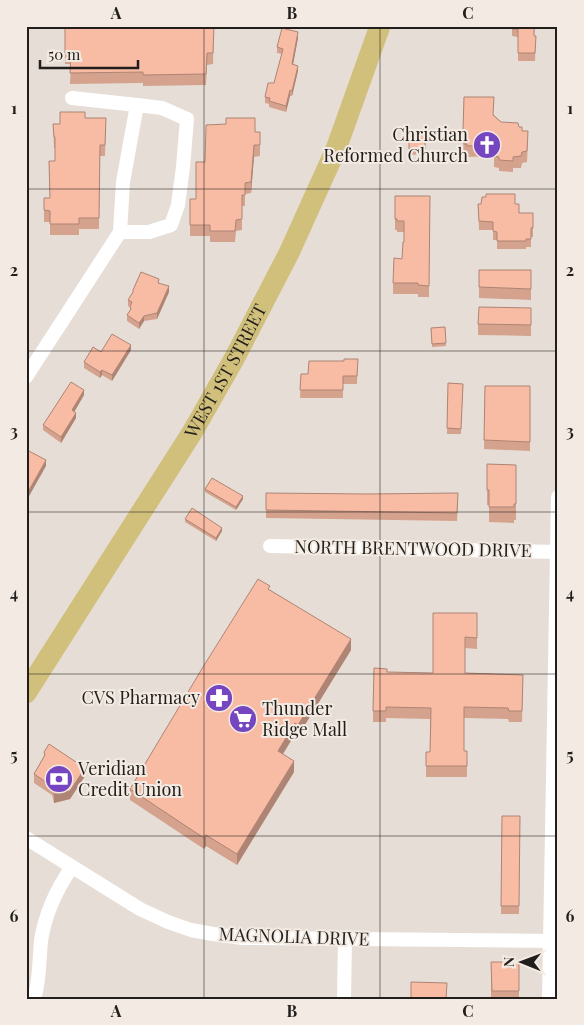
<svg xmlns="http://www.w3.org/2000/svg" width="584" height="1025" font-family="'Playfair Display',serif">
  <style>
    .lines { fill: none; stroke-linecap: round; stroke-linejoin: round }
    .minor { stroke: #fff; stroke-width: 14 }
    .primary { stroke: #d1c07c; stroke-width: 21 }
    .wall { fill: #d5a28e }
    .shaded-wall { fill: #ae8474 }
    .building { fill: #f8bca5; stroke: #ae8474 }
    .grid { fill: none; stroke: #211e1b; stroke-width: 1; stroke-opacity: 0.55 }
    .labels { text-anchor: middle; stroke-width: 4; stroke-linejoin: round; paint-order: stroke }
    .poi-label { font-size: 18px; fill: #211e1b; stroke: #f3ebe3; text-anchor: end }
    .street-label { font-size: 18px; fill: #211e1b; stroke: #f3ebe3 }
    .neatline { fill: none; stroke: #211e1b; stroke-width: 2 }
    .grid-label { font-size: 16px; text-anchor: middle; font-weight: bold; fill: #211e1b }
  </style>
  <rect width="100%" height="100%" fill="#e6ded6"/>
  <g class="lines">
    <!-- minor -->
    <g class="minor">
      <path d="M72,98l65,7"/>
      <path d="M26,377l94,-145 3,-50 14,-77 25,3 25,11 -4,48 -5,38 -7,20 -22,7h-29"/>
      <path d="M270,546l288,6"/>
      <path d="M26,838l114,71 28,13 23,8 22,4 30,4 315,3"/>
      <path d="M34,999c6,-19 5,-38 7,-58 4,-27 15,-51 31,-74"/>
      <path d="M344,999l1,-60"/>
      <path d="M549,999l9,-502"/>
    </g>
    <!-- primary -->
    <path class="primary" id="s1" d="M26,693l167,-262 41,-72 55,-106 47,-104 44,-123"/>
  </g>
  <!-- wall -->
  <g class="wall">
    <path d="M65,26h149l-1,38 -6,1 -1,20 -63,1v-3l-73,1 1,-20h-6z"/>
    <path d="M512,26h23l-1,10h2l-1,25h-17v-24l-6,-1z"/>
    <path d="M298,38l-5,26 5,7 -6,25h-2l-4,16 -17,-5v-3l-4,-1v-6l9,-14 8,-29 -5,-1v-6z"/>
    <path d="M464,97l30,18 7,7 18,5 3,4 6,11 -1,20 -5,1 -1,5h-8v4l-14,-1v-3l-5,-1v-11l-27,1v-2h-3l-1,-14z"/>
    <path d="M85,118h21l-1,38h-5l-1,73h-20v6h-29v-13h-6v-24h6l-1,-37h6v-13h-1l-1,-24h7z"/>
    <path d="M255,132h5v24l-6,1 -3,36 -6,1v12h-3v24l-6,1 -1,11h-25v-6h-20v-37h6l9,-37z"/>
    <path d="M409,134h16v20l-16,1z"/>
    <path d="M430,196l-1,101h-11v-3h-25v-11l9,-24 2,-17v-10h-7v-2h-2v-11z"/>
    <path d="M478,204h37l4,9h14v24h-2v10h-5v2h-29v-9h-4v-10h-14z"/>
    <path d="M479,270h52v30l-52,-2z"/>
    <path d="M159,283l10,9 -12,27 -13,2 -5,8 -12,-8v-6l3,-4v-4l-2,-1v-6l5,-7v-3z"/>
    <path d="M531,308v28l-53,-1v-11z"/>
    <path d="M445,327l1,19 -14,1 -1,-19z"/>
    <path d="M131,350l-19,31 -10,-6 -2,3 -16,-10v-6l17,-10z"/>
    <path d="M358,359l-1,25h-14v14h-43l1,-24h7l36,-13z"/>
    <path d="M448,383l15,1 -2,50h-14z"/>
    <path d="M485,386h45v65l-46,-2z"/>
    <path d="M84,395l-9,16 1,7 -15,25 -18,-13v-5z"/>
    <path d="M487,464l29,1v55h-2v3l-25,-1v-17h-2z"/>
    <path d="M205,489l38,10 -7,11 -31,-18z"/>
    <path d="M266,493l192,8 -1,20 -191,-3z"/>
    <path d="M185,519l37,12 -6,10 -31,-19z"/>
    <path d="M270,590l81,60 -53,86 -3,-2 -12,20 11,18 -57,93 -31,-19 -2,3 -74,-49v-11z"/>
    <path d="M477,613v36l-12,-1v25l58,2 -1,47h-13l-1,-3 -44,-1v33h3v26h-41v-25h4v-33l-44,-1v4h-13v-11l14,-39 46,1z"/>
    <path d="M44,752l41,24 -15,23 -16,4 -2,-8 -18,-12v-9l10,-18z"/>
    <path d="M502,816h18l-1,98h-18z"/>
    <rect x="491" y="962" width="28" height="37"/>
  </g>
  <!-- shaded-wall -->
  <g class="shaded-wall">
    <path d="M298,32v6l-6,32v-6z"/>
    <path d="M298,66v5l-6,25v-5z"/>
    <path d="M290,90v6l-4,16v-6z"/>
    <path d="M254,145v12l-3,36v-11z"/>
    <path d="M169,286v6l-12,27v-6z"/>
    <path d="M144,316v5l-5,8v-6z"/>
    <path d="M131,345v5l-19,31v-6z"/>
    <path d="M102,370v5l-2,3v-6z"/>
    <path d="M84,390v5l-12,20v-5z"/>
    <path d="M76,413v5l-15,25v-6z"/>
    <path d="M46,460v6l-18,32v-6z"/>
    <path d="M243,496v3l-7,11v-3z"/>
    <path d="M222,528v3l-6,10v-3z"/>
    <path d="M351,639v11l-53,86v-11z"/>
    <path d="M295,723v11l-17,28v-11z"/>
    <path d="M294,761v11l-57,93v-11z"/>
    <path d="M85,768v8l-15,23 -16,4v-9z"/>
    <path d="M206,835v11l-2,3v-11z"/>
  </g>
  <!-- building -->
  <g class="building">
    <path d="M65,26h149l-1,27h-6l-1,21 -63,1v-3l-73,1 1,-20h-6z"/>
    <path d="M512,26h22v10h2l-1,17h-17v-24h-6z"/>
    <path d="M282,28l16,4 -6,32 6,2 -6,25 -2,-1 -4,16 -17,-5 1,-3 -5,-1 3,-14h6l9,-34 -6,-2z"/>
    <path d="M464,97h30l-1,18 8,7 17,1 1,4h3v4h6l-1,20 -5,1 -1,4 -8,1v4l-14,-1v-3l-5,-1v-11l-27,1v-2h-3l-1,-14z"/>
    <path d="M60,112h25v6h21l-1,27h-5l-1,73h-20v6h-29v-13l-6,-1v-12h6l-1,-37h6v-24h-1l-1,-13h7z"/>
    <path d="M226,118h29v14h5v13h-6l-3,37 -6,1v12h-3v24l-6,1 -1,11h-25v-6h-20v-26h6v-37h9l1,-37 20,-1z"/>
    <rect x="409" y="134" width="16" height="15"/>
    <path d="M486,194h29v10h4v9h14v15h-2v11h-5v2h-29v-9l-4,-1v-9l-14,-1 -1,-17h3l1,-7h4z"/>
    <path d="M395,196h35l-1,90 -11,-1v-2h-25l1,-25 8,1 1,-17h1v-21h-7v-2h-2z"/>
    <path d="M479,270h52v19l-52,-2z"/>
    <path d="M141,272l18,7 -1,4 11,3 -12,27 -13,3 -5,7 -12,-8 4,-6 -1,-2 2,-5 -4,-2 5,-8v-2z"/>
    <path d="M479,307l52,1v17l-53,-1z"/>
    <path d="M445,327l1,16 -14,1 -1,-16z"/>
    <path d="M112,334l19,11 -19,30 -10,-5 -2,2 -16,-10 9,-15 8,5z"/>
    <path d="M344,359h14l-1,17h-14v14h-43l1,-16h7l1,-13h35z"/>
    <path d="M71,382l13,8 -12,20 4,3 -15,24 -18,-12z"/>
    <path d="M448,383l15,1 -2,45 -14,-1z"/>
    <path d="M485,386h45v56l-46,-2z"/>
    <path d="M27,450l19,10 -18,32h-2z"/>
    <path d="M487,464l29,1v39h-2v3h-25v-17h-2z"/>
    <path d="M212,478l31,18 -7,11 -31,-18z"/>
    <path d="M266,493l101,1 91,-1 -1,20 -191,-3z"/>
    <path d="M192,508l30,20 -6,10 -31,-19z"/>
    <path d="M258,579l12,7 -2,3 83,50 -53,86 -3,-2 -17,28 16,10 -57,93 -31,-19 -2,3 -74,-49 73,-122z"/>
    <path d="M433,613h44v25l-12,-1v36l58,2 -1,36h-13l-1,-3 -44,-1v44h3v15h-41v-14h4l1,-44 -45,-1v4h-13l1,-43 13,1v3l46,1z"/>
    <path d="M49,744l36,24 -15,23 -16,3 -2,-8 -18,-12 11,-19 -1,-3z"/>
    <path d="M502,816h18l-1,90h-18z"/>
    <path d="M491,962h28v29h-27z"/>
    <path d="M411,982l36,1 -1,16h-35z"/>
  </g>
  <!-- grid -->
  <path class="grid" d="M204,26v973M380,26v973M26,189h532M26,351h532M26,512h532M26,674h532M26,836h532"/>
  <!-- icons -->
  <defs>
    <symbol id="church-disc" viewBox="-11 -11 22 22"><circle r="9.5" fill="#7546bf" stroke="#f3ebe3"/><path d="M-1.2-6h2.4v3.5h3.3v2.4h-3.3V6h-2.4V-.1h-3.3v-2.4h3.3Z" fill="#fff"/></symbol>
    <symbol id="pharmacy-disc" viewBox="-11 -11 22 22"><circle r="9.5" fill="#7546bf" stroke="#f3ebe3"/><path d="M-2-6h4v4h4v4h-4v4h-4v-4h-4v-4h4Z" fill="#fff"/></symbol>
    <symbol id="supermarket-disc" viewBox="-11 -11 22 22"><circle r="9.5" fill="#7546bf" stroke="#f3ebe3"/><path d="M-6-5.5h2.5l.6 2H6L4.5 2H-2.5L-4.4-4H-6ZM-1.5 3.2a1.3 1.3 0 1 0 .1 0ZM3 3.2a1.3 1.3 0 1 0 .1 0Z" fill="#fff"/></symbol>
    <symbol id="bank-disc" viewBox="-11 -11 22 22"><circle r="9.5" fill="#7546bf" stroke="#f3ebe3"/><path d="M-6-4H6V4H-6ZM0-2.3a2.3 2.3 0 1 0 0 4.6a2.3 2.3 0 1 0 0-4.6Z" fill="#fff"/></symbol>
  </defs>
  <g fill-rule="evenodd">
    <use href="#church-disc" x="471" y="129" width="32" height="32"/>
    <use href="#pharmacy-disc" x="203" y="682" width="32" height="32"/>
    <use href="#supermarket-disc" x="227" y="703" width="32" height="32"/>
    <use href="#bank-disc" x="43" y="763" width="32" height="32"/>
  </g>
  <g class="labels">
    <!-- poi labels -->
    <g class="poi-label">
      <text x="468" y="141">Christian<tspan x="468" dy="21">Reformed Church</tspan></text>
      <text x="200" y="704">CVS Pharmacy</text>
      <text x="262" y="715" text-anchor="start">Thunder<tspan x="262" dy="21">Ridge Mall</tspan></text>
      <text x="78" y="775" text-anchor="start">Veridian<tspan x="78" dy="21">Credit Union</tspan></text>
    </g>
    <!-- street labels -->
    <g class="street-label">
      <text dy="6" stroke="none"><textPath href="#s1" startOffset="379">WEST 1ST STREET</textPath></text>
      <text transform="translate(413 549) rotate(1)" y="6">NORTH BRENTWOOD DRIVE</text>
      <text transform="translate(294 937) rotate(2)" y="6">MAGNOLIA DRIVE</text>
    </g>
  </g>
  <!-- border -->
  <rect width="584" height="1025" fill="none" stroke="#f3ebe3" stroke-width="55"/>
  <!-- north arrow -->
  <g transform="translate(522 962) rotate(271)" stroke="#f3ebe3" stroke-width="4" paint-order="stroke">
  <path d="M0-4L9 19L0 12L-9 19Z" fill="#211e1b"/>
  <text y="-8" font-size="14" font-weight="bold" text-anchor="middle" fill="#211e1b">N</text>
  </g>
  <!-- scale -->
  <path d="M40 60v8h98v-8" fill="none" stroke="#211e1b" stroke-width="2.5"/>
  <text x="48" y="60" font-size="15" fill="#211e1b" stroke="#f3ebe3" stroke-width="4" paint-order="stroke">50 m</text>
  <rect x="28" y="28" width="528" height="970" class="neatline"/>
  <g class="grid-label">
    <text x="116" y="19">A</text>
    <text x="292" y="19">B</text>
    <text x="468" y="19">C</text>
    <text x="14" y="114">1</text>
    <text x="570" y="114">1</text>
    <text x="14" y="276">2</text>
    <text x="570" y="276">2</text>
    <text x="14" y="437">3</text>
    <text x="570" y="437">3</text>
    <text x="14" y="599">4</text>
    <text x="570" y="599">4</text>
    <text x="14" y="761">5</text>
    <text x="570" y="761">5</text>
    <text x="14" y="922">6</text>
    <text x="570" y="922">6</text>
    <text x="116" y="1017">A</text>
    <text x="292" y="1017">B</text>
    <text x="468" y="1017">C</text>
  </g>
</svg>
